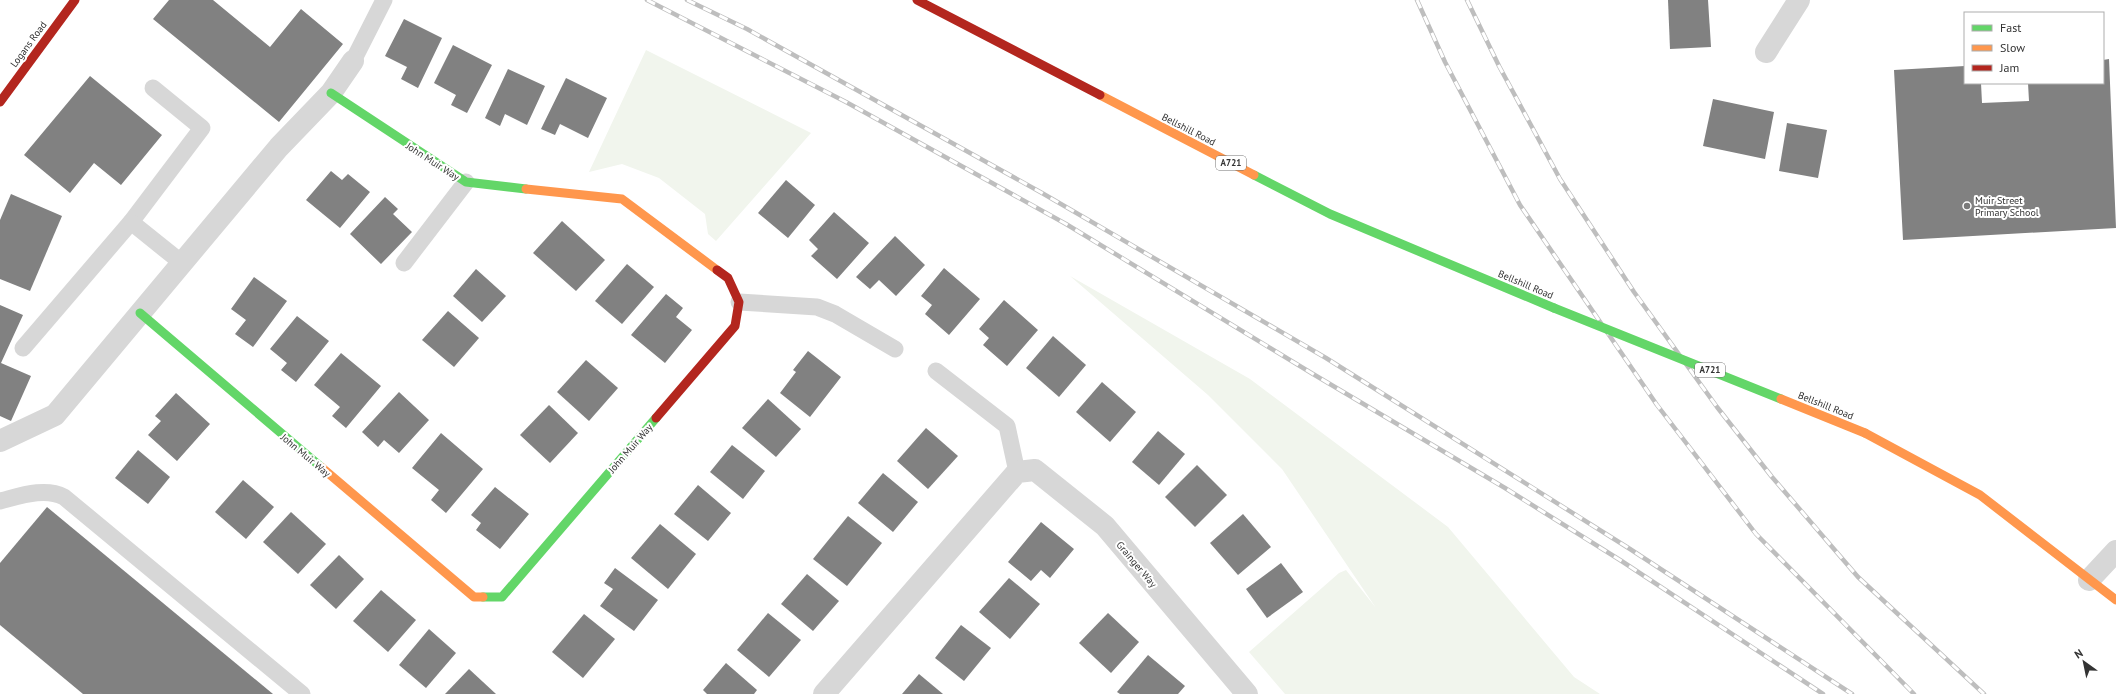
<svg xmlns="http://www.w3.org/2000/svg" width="2116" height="694" font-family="'PT Sans',sans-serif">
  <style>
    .green { fill: #f1f5ed }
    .building { fill: #818181 }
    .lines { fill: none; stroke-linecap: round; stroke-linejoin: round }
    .lane { stroke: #d7d7d7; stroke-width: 17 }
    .street { stroke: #d7d7d7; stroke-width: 22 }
    .fast { stroke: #63d668; stroke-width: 9 }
    .slow { stroke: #ff974d; stroke-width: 9 }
    .jam { stroke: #b3261e; stroke-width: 9 }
    .rail-casing { stroke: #bebebe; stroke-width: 4.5 }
    .rail { stroke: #fff; stroke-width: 3; stroke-dasharray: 9; stroke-linecap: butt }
    .fast-bridge { stroke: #63d668; stroke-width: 9 }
    .slow-bridge { stroke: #ff974d; stroke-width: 9 }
    .poi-dot { fill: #7a7a7a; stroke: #fff; stroke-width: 1.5 }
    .labels { text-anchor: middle; stroke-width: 4; stroke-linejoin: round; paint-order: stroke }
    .shield { fill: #fff; stroke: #707070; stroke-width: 1 }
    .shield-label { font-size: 9px; font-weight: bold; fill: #333 }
    .street-label { font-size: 10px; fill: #333; stroke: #fff }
    .poi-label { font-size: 10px; fill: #333; stroke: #fff; text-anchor: start }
  </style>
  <rect width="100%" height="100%" fill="#fff"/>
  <!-- green -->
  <g class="green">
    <path d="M646,50l165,83 -95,108 -8,-7 -3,-20 -46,-36 -37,-14 -33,8z"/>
    <path d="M1070,276l180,103 198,148 126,150 26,17h-315l-36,-42 90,-79 7,-3 30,38 -94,-139 -74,-74z"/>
  </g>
  <!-- building -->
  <g class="building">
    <path d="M169,0h44l57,47 31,-38 42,35 -64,78 -126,-103z"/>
    <path d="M1668,0h40l3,47 -41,2z"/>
    <path d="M404,19l38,19 -24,50 -17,-9 6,-12 -22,-11z"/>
    <path d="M453,45l39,20 -25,48 -16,-8 5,-10 -22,-12z"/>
    <path d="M2109,59l7,169 -213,12 -9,-170 71,-4v17h16l1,20 47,-2 -1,-18h75v-23z"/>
    <path d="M508,69l37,17 -18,39 -22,-11 -5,12 -15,-8z"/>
    <path d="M90,76l72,59 -41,50 -27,-22 -24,30 -46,-38z"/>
    <path d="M566,78l41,20 -19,40 -28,-14 -5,11 -14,-6z"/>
    <path d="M1713,99l61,13 -9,47 -62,-13z"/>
    <path d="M1787,123l40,7 -9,48 -39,-7z"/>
    <path d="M331,171l11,9 6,-6 22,18 -30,36 -34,-28z"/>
    <path d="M786,180l29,25 -27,33 -30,-25z"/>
    <path d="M11,194l51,22 -32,75 -30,-12v-59z"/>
    <path d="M385,197l13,12 -5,5 19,18 -31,32 -31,-30z"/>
    <path d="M834,212l35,31 -32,36 -26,-23 7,-7 -9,-9z"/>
    <path d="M562,221l43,39 -29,31 -43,-38z"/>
    <path d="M895,236l30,29 -29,31 -17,-16 -9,9 -14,-12z"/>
    <path d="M627,264l27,23 -32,37 -27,-23z"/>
    <path d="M944,268l36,31 -31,36 -24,-21 7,-9 -11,-9z"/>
    <path d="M476,269l30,27 -24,26 -29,-26z"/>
    <path d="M254,277l33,24 -34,46 -18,-13 11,-14 -15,-11z"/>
    <path d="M666,294l17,14 -7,9 16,13 -27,33 -34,-28z"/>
    <path d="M1004,300l34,30 -31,36 -24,-21 6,-7 -10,-9z"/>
    <path d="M0,305l23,10 -22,48 30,13 -20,45 -11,-5z"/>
    <path d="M448,311l31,27 -25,29 -32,-27z"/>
    <path d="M297,316l32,25 -33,41 -15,-12 6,-7 -17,-14z"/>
    <path d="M1053,336l33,29 -27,32 -33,-29z"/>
    <path d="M808,351l33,26 -31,40 -30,-24 16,-21 -3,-2z"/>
    <path d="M341,353l40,33 -35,42 -14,-12 8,-9 -26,-22z"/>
    <path d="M586,360l32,28 -29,33 -32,-29z"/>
    <path d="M1102,382l34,30 -26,30 -34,-30z"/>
    <path d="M399,392l30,28 -30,33 -15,-13 -6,7 -16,-15z"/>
    <path d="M176,393l34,31 -33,37 -29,-26 13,-14 -6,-5z"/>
    <path d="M768,399l33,30 -25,28 -34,-29z"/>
    <path d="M549,405l29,28 -28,30 -30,-28z"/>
    <path d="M926,428l32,28 -30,33 -31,-28z"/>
    <path d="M1158,431l27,23 -26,31 -27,-23z"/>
    <path d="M441,433l42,36 -37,44 -15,-13 8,-10 -27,-22z"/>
    <path d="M732,445l33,26 -22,28 -33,-27z"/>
    <path d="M138,450l32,27 -22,27 -33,-26z"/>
    <path d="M1197,465l30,30 -32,32 -30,-30z"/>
    <path d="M883,473l35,29 -25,30 -35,-29z"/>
    <path d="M243,480l31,27 -28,32 -31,-27z"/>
    <path d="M698,485l33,28 -23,28 -34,-27z"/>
    <path d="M495,487l34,27 -29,35 -24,-19 5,-7 -10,-8z"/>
    <path d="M47,507l226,187h-190l-83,-69v-62z"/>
    <path d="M291,512l35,32 -28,30 -35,-32z"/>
    <path d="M1243,514l28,33 -33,28 -28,-32z"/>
    <path d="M848,516l34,27 -35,43 -34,-27z"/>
    <path d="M1041,522l33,27 -24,29 -9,-8 -10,11 -23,-19z"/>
    <path d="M660,524l36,30 -28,35 -37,-31z"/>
    <path d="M339,555l25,24 -28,30 -26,-24z"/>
    <path d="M1281,563l22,29 -36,26 -21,-29z"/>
    <path d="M615,568l43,32 -24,31 -34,-25 13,-17 -9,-6z"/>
    <path d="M807,574l32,27 -26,30 -32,-27z"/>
    <path d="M1009,578l31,26 -30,35 -31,-27z"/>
    <path d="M381,590l35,30 -28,32 -35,-31z"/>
    <path d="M768,613l33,27 -32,37 -32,-27z"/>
    <path d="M1108,613l31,29 -28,31 -32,-30z"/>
    <path d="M584,614l31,25 -32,39 -31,-26z"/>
    <path d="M961,625l30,23 -27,33 -29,-23z"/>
    <path d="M429,629l27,24 -30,35 -27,-23z"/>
    <path d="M1148,655l37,31 -7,8h-58l-3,-2z"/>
    <path d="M726,663l31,27 -3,4h-47l-4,-4z"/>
    <path d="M469,669l27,25h-51z"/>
    <path d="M919,674l24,20h-41z"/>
  </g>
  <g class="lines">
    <!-- lane -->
    <g class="lane">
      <path d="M353,61l31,-61"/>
      <path d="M131,222l71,-94 -49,-40"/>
      <path d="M404,263l62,-81"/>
      <path d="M739,302l78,5 18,7 60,35"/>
      <path d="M23,348l108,-126 51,41"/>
      <path d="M936,371l71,55 10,46"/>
      <path d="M0,501c20,-5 45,-14 64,-4l238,197"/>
    </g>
    <!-- street -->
    <g class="street">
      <path d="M1766,52l33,-52"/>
      <path d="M0,441l55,-26 224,-268 52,-54 22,-32"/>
      <path d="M2089,580l27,-29"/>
      <path d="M824,694l193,-222 18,-2 70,56 142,168"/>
    </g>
    <!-- fast -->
    <g class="fast">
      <path d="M331,93l135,89 60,7"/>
      <path d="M1254,175l76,39 224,94"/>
      <path d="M140,313l181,154"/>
      <path d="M483,597h19l154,-179"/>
    </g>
    <!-- slow -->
    <g class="slow">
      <path d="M1100,95l154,80"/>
      <path d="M526,189l96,10 95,71"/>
      <path d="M1865,433l115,62 136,105"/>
      <path d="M321,467l153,130h9"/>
    </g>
    <!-- jam -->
    <g class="jam">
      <path d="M917,0l183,95"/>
      <path d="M0,102l75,-102"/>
      <path d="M656,418l79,-92 4,-24 -11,-24 -11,-8"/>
    </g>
    <defs>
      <g id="rail">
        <path d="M647,0l199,102 220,122 247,150 192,114 115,72 203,134"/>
        <path d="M687,0l60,29 295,164 284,165 304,191 222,145"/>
        <path d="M1417,0l28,62 75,143 137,200 99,129 158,160"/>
        <path d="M1467,0l32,66 61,113 74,113 83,115 55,70 86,100 126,117"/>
      </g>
    </defs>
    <!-- rail casing -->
    <use href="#rail" class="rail-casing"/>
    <!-- rail -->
    <use href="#rail" class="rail"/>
    <!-- fast-bridge -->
    <path class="fast-bridge" d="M1554,308l227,91"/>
    <!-- slow-bridge -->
    <path class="slow-bridge" d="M1781,399l84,34"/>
  </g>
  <!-- markers -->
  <circle class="poi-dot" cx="1967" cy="206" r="4"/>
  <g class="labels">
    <!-- shield labels -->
    <g class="shield">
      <rect x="1216" y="156" width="30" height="14" rx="3"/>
      <rect x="1695" y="363" width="30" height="14" rx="3"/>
    </g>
    <g class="shield-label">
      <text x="1231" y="166">A721</text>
      <text x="1710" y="373">A721</text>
    </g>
    <!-- street labels -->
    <g class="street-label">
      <text transform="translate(28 44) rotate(-54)" y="4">Logans Road</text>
      <text transform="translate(1189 129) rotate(27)" y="4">Bellshill Road</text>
      <text transform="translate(433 161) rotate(33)" y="4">John Muir Way</text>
      <text transform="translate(1526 284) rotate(23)" y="4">Bellshill Road</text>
      <text transform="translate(1826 405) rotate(22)" y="4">Bellshill Road</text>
      <text transform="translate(630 448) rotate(-49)" y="4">John Muir Way</text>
      <text transform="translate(306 455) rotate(40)" y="4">John Muir Way</text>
      <text transform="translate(1137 564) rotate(50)" y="4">Grainger Way</text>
    </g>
    <!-- poi labels -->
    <g class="poi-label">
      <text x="1975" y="204">Muir Street<tspan x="1975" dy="12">Primary School</tspan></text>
    </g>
  </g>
  <!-- legend -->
  <rect x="1964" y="12" width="140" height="72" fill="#ffffff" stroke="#adadad"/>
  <rect x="1972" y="25" width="20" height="6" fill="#63d668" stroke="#adadad"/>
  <text x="2000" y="32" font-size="12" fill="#333333">Fast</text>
  <rect x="1972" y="45" width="20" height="6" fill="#ff974d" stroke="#adadad"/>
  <text x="2000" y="52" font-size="12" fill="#333333">Slow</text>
  <rect x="1972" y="65" width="20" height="6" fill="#b3261e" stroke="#adadad"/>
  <text x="2000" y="72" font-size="12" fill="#333333">Jam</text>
  <!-- north arrow -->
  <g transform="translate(2084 662) rotate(327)" stroke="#ffffff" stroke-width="3" paint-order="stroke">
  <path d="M0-3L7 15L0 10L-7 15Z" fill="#333333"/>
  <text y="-6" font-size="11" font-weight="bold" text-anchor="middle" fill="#333333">N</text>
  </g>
</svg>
